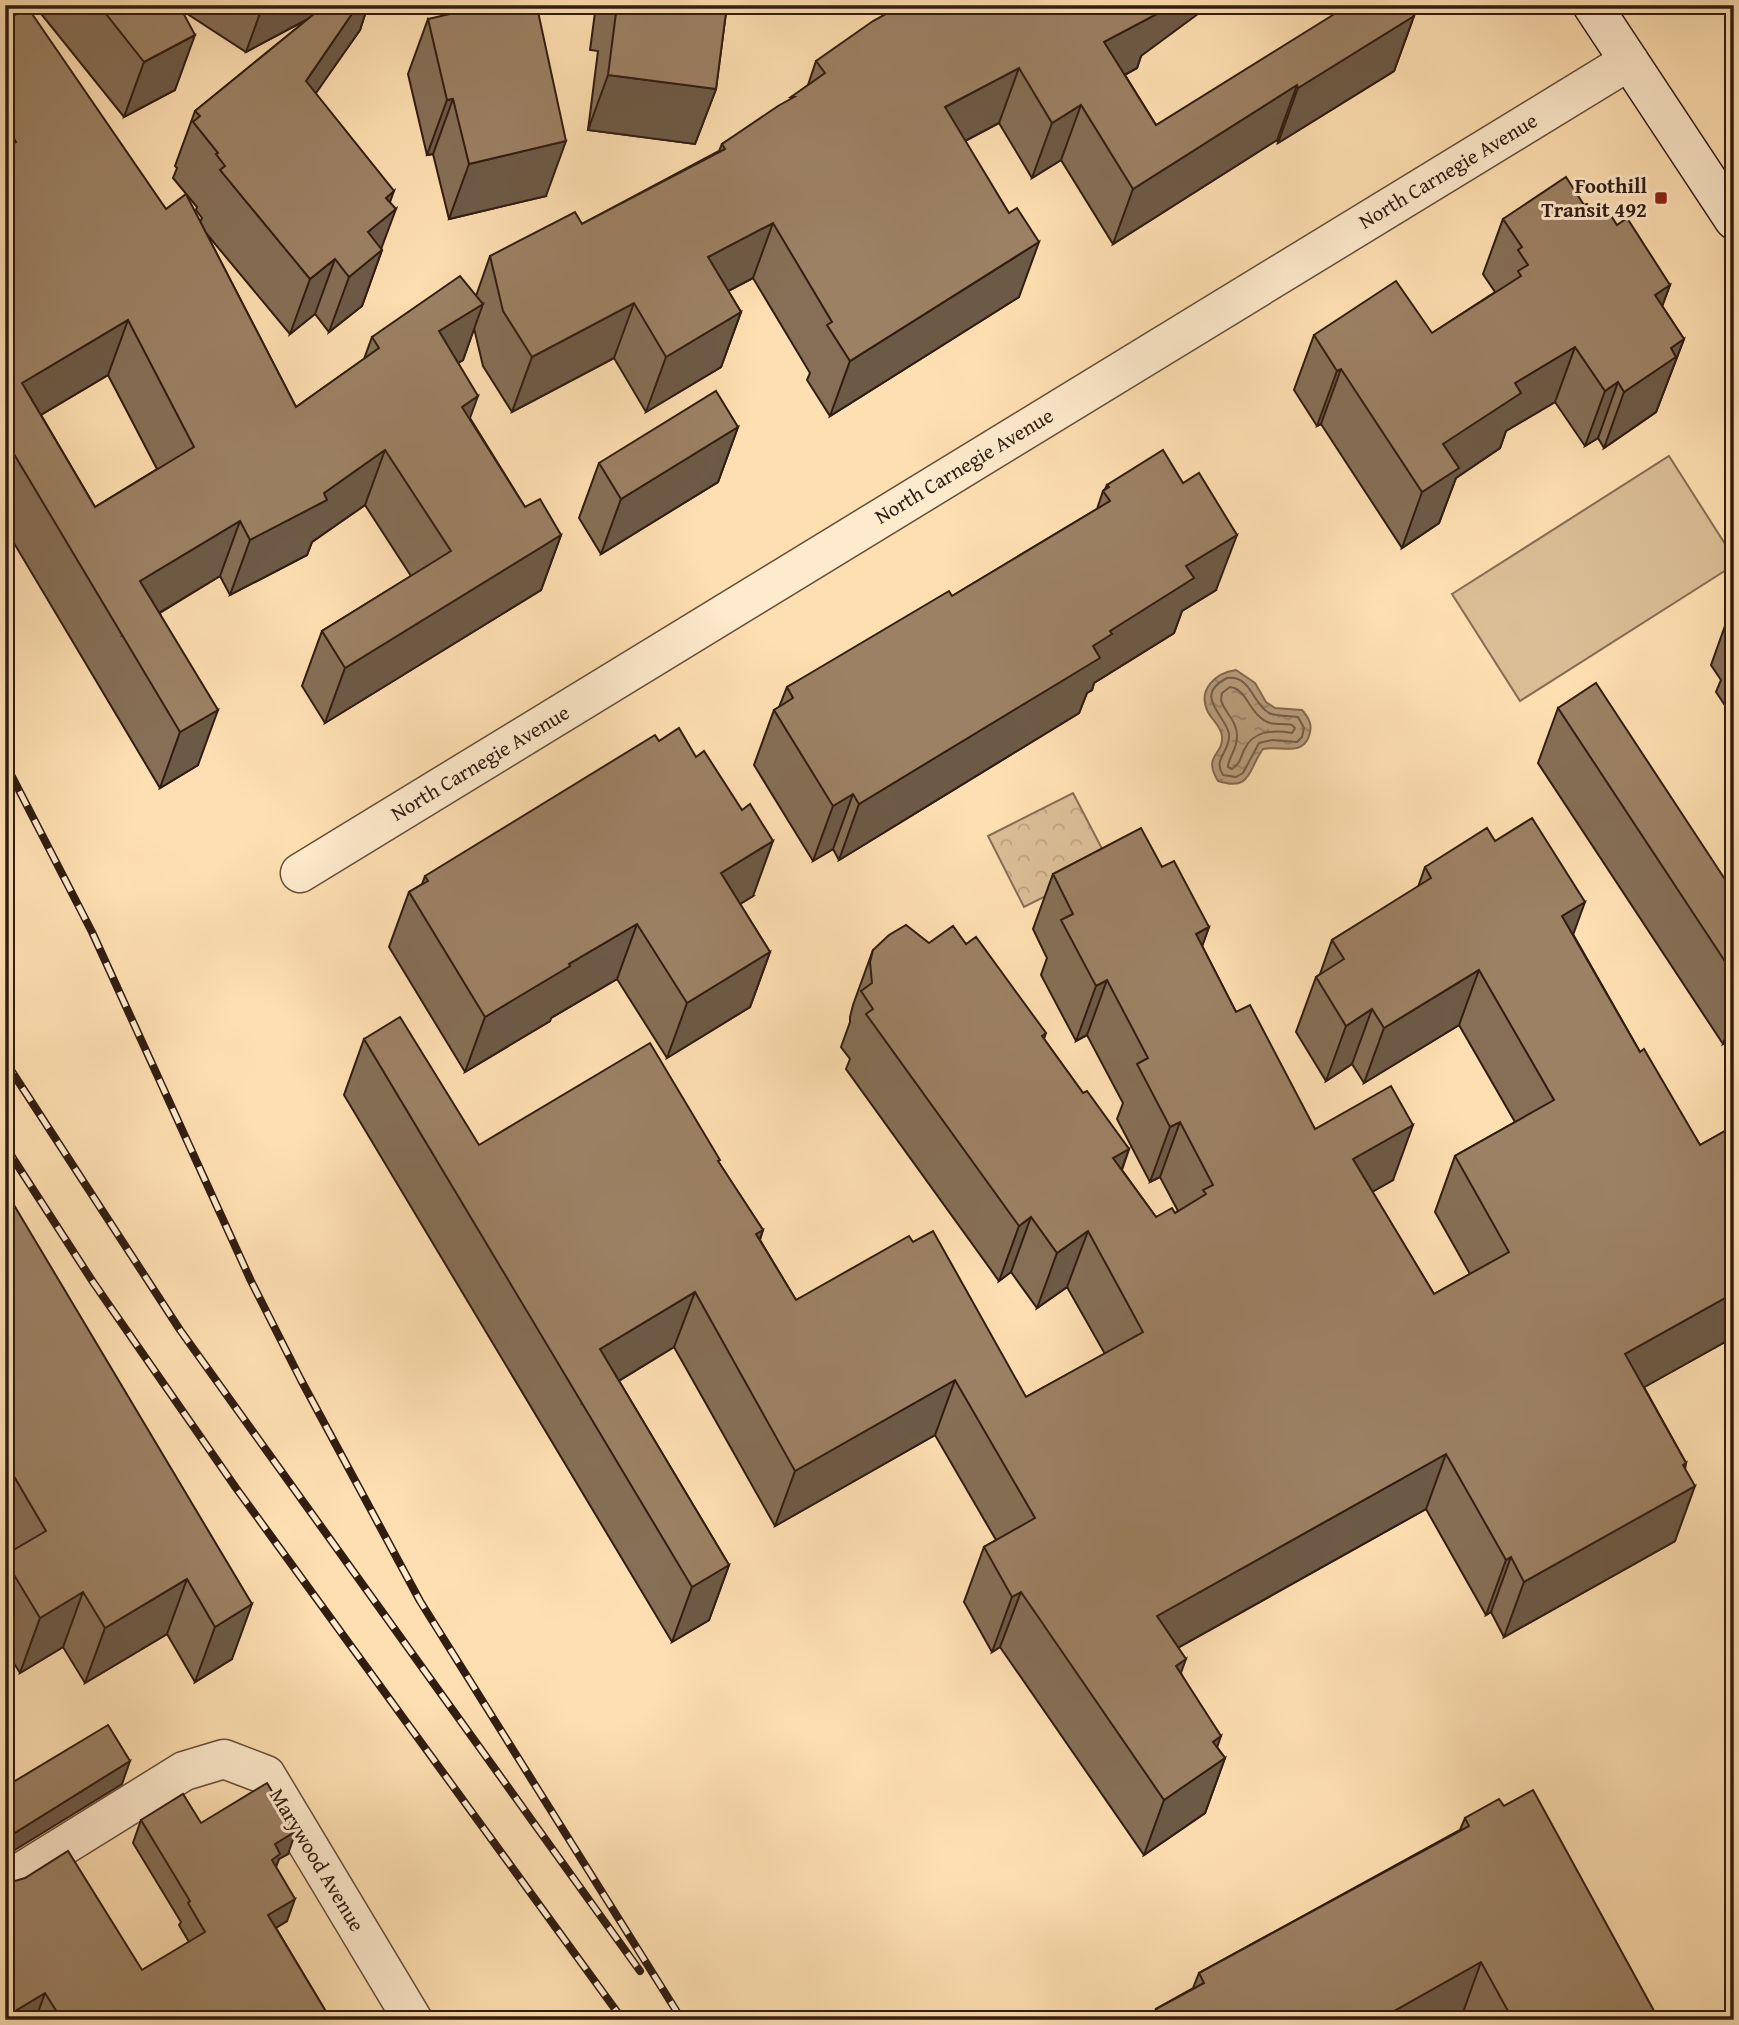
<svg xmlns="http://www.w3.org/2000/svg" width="1739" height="2025" font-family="'Gentium Book Plus',serif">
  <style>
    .forest { fill: url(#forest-crowns); stroke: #866d54; stroke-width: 2 }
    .garden { fill: #dbbe96; stroke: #866d54; stroke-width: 2 }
    .water { fill: url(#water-ripples); stroke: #826951; stroke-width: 2 }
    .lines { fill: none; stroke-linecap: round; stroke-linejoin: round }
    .shore { stroke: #745c46; stroke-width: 2 }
    .street-casing { stroke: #644d39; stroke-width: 41 }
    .secondary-casing { stroke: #311c11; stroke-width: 41 }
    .street { stroke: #feeacc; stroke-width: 38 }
    .secondary { stroke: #feeacc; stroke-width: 38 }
    .rail-casing { stroke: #311c11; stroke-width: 8 }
    .rail { stroke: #feeacc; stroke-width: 5; stroke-dasharray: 16; stroke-linecap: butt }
    .wall { fill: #866f56; stroke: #311c11; stroke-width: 2; fill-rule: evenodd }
    .shaded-wall { fill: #6d5a46; stroke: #311c11; stroke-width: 2 }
    .building { fill: #9c8164; stroke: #311c11; stroke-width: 2; fill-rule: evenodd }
    .poi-dot { fill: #8f2418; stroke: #feeacc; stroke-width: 2.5 }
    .labels { text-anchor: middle; stroke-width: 6; stroke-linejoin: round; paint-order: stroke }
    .street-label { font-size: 21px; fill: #311c11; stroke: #feeacc }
    .poi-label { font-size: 21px; font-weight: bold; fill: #311c11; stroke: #feeacc; text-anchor: end }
  </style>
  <defs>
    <pattern id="forest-crowns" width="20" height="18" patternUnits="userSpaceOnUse" patternTransform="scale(1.75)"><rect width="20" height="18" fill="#dbbe96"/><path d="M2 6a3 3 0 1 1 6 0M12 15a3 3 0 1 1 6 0" fill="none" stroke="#bca380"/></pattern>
    <pattern id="water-ripples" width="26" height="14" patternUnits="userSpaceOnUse" patternTransform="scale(1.75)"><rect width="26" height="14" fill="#b89d7b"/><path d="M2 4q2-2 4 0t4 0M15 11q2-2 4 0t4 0" fill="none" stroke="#967f63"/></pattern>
  </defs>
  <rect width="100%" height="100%" fill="#fedfb1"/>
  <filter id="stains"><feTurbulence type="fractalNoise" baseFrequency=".00286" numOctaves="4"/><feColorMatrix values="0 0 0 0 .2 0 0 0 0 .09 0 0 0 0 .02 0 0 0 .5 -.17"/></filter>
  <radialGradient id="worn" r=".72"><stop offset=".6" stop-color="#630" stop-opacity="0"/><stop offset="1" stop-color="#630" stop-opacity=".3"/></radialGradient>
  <!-- forest -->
  <path class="forest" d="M1073,793l37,71 -86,43 -36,-71z"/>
  <!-- garden -->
  <path class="garden" d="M1669,456l65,102v7l-214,136 -68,-107z"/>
  <!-- water -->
  <path class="water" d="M1236,670l19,13 11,19 9,6 27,2c7,8 11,15 7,26 -7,21 -29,9 -46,13 -15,20 -11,43 -45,32 -16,-27 6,-25 4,-45 -1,-10 -10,-16 -14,-24 -11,-22 7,-39 28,-42z"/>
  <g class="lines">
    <!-- shore -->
    <g class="shore">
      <path d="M1227,678c24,-3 25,25 42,35 8,4 19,2 29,4l6,11 -2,9 -5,5 -25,-2 -13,3 -16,30 -7,4 -13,-2c-11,-16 8,-24 6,-41 -3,-19 -37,-38 -2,-56z"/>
      <path d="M1230,687c18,2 19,29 40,36 7,2 15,0 22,2l3,3 -3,5c-19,-3 -39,-3 -48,17 -4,9 -4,14 -12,19l-4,-2c0,-10 10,-18 9,-32 0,-14 -13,-23 -16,-35l1,-7z"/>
    </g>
    <defs>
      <g id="street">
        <path d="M300,873l1329,-812"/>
        <path d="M5,1882l179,-111 40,-12 42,16 147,245"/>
      </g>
      <path id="secondary" d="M1592,5l142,215"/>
    </defs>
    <!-- street casing -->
    <use href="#street" class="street-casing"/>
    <!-- secondary casing -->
    <use href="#secondary" class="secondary-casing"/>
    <!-- street -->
    <use href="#street" class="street"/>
    <!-- secondary -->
    <use href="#secondary" class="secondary"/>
    <defs>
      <g id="rail">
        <path d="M5,763l87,169 159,349 50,99 119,221 262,419"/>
        <path d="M5,1061l175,269 460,641"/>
        <path d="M5,1146l88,136 143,206 387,532"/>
      </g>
    </defs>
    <!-- rail casing -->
    <use href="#rail" class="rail-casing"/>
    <!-- rail -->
    <use href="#rail" class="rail"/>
  </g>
  <!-- wall -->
  <g class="wall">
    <path d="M34,5h145l-4,85 -51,27z"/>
    <path d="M185,5h183l-8,25 -45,63 75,109 -9,47 1,1 -20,56 -33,26 -14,-18 -25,20 -84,-101 90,174 68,-48 8,-22 104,-41 14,-40 92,-32 137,-73 3,-7 68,-44 18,-15 8,-24 325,-5 -4,12 -12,7 31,50 258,-109 -20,55 -116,72 -1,-3 -164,104 -52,-84 -29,18 -33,-55 -34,18 54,156 -189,119 -23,-36 3,-7 -57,-95 -25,13 13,21 -20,55 -75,45 -32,-54 -102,54 -29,-46 -9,-38 -11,32 -5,3 12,55 55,89 36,28 -20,55 -216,133 -23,-37 20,-55 89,-55 -46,-71 -53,37 -5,13 -77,40 -10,-19 -60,37 38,152 -38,23 -155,-260v-508l161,189 34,13 2,-4 -6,-8 1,-3 -24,-29 4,-10 -2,-2 20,-55 113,-92 -62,33 -63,-41zM108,375l49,94 -62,38 -54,-92z"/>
    <path d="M596,5h131l-11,84 -21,55 -107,-14 10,-79 -8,-1z"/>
    <path d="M428,19l118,177 -97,23 -16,-65 -6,1 -19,-81z"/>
    <path d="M1584,205l14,13 19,7 53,60 -8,21 22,33 -28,73 -52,36 -6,-10 -13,8 -30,-44 -49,29 -6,17 -44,30 -17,45 -37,25 -81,-124 -4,2 -23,-36 20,-55 118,-2 63,-41 -12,-18 20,-55z"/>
    <path d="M738,427l-20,55 -117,72 -22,-36 20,-55z"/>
    <path d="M1107,485l109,105 -34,21 -8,22 -80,50 -2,7 -5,3 -8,20 -240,147 -6,-11 -20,12 -59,-96 20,-55 5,-3 8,-20 165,-91 145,-87 6,-18 2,-2z"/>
    <path d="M1734,608v111l-18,-27 5,-12 -10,-15 20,-56z"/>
    <path d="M1558,708l176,185v144l-11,7 -185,-281z"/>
    <path d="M1495,841l78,93 67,118 60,93 34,-19v211l-90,50 42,76 -11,78 -171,96 -13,-25 -5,3 -60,-106 -248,139 3,25 36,74 8,11 -20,55 -61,42 -144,-208 -8,5 -28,-50 20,-55 12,-7 -61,-105 -160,91 -101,-179 -55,34 110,184 -20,55 -37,22 -328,-547 20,-56 115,106 240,18 44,67 -3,10 36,60 117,-58 113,155 79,-43 -38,-67 -30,21 -26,-36 -12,9 -153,-212 4,-10 -9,-12 9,-25v-5l3,-12 20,-55 56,-7 37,1 80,89 -2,6 39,54 46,56 -7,21 34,47 19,-4 3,-2 -18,-34 -10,5 -33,-63 6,-16 -36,-68 -11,6 -35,-66 6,-17 -14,-29 20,-55 109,-7 47,60 -7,19 34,66 79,117 78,51 -21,12 62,102 36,-20 -35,-62 20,-56 60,-34 -56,-97 -95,58 -12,-19 -26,17 -30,-49 20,-55 4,-3 12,-34 86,-53 7,-20z"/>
    <path d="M425,876l328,20 -13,8 30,48 -20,55 -83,51 -50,-79 -66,39 -1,3 -85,51 -76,-125 20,-55 13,-8z"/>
    <path d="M5,1190l227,469 -37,23 -28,-48 -82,49 -22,-36 -43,26 -15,-24v-94l2,-1 -2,-3z"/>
    <path d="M1504,1806l155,214h-197l-1,-2 -3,2h-306l4,-11 37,-21 6,-15 261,-143 5,-12z"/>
    <path d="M141,1820l60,3 87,31 -9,5 -3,8 11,54 -11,7 55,92h-291l-3,-5 -32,-136 137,91 47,-28 -10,-17 2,-3 -48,-79z"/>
  </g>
  <!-- shaded-wall -->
  <g class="shaded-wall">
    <path d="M263,5h71l-88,47z"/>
    <path d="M358,5h10l-8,25 -74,106 20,-55z"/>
    <path d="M1156,5h54l-69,51 -4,12 -53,29 20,-55z"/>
    <path d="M1414,16l-20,55 -116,72 20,-55z"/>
    <path d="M195,35l-20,55 -51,27 20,-55z"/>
    <path d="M1019,68l-20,55 -74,39 20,-55z"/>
    <path d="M608,75l108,14 -21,55 -107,-14z"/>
    <path d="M1297,85l-20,55 -164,104 20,-55z"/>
    <path d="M453,99l-20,55 -6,1 20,-55z"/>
    <path d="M1081,105l-20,55 -29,18 20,-55z"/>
    <path d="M566,141l-20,55 -97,23 20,-55z"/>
    <path d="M394,191l-10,28 12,-10 -16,43 2,-2 -20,56 -33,26 20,-55 19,-45 18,-34z"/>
    <path d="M773,223l-20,55 -65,34 20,-55z"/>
    <path d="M1039,242l-20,55 -189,119 20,-55z"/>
    <path d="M335,259l-20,55 -25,20 20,-55z"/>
    <path d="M1670,285l-20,55 5,-45z"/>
    <path d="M634,303l-20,55 -102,54 20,-55z"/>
    <path d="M483,304l-20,56 -44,26 20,-55z"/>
    <path d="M741,312l-20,55 -75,45 20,-55z"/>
    <path d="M128,320l-20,55 -103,61 17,-53z"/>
    <path d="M1684,339l-28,73 -52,36 20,-56 47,-44z"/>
    <path d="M1575,347l-20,55 -49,29 -6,17 -44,30 -17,45 -37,25 20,-56 21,-48 72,-61z"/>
    <path d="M1341,369l-20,55 -4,2 20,-55z"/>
    <path d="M1618,382l-20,56 -13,8 20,-55z"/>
    <path d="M478,396l-20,55 4,-44z"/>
    <path d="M738,427l-20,55 -117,72 20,-55z"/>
    <path d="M385,450l-20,55 -53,37 -5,13 -77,40 20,-55 74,-47z"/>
    <path d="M240,521l-20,55 -98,59 18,-54z"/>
    <path d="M561,535l-20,55 -216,133 20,-55z"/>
    <path d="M1237,535l-21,55 -34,21 -8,22 -80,50 -2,7 -5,3 -8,20 -240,147 20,-56 234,-158 93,-80z"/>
    <path d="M218,710l-20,55 -38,23 20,-56z"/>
    <path d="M853,794l-20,55 -20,12 20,-55z"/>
    <path d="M773,841l-20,55 -52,32 20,-55z"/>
    <path d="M1585,902l-20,55 -3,-41z"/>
    <path d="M637,924l-20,55 -66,39 -1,3 -85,51 20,-55 84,-53z"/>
    <path d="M1209,927l-20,56 7,-49z"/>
    <path d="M770,952l-20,55 -83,51 20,-55z"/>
    <path d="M1479,970l-20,55 -95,58 20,-55z"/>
    <path d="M1107,980l-20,55 -11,6 20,-55z"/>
    <path d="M1372,1009l-20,55 -26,17 20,-55z"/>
    <path d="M1734,1015v22l-11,7z"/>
    <path d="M1180,1122l-20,55 -10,5 20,-55z"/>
    <path d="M1413,1125l-20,55 -60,34 20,-55z"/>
    <path d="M1129,1149l-20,55 4,-46z"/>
    <path d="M1031,1217l-20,55 -12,9 20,-55z"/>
    <path d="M763,1230l-20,56 13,-52z"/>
    <path d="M1088,1231l-21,56 -30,21 20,-55z"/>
    <path d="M695,1292l-21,55 -92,56 18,-54z"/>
    <path d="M1734,1293v44l-129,72 20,-55z"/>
    <path d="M955,1380l-20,55 -160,91 20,-55z"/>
    <path d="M1446,1454l-20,55 -290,162 21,-55z"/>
    <path d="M1686,1463l-13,35 22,-12 -20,55 -171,96 20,-55z"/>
    <path d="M1511,1557l-20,55 -5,3 20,-55z"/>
    <path d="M729,1565l-20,55 -37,22 20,-55z"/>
    <path d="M187,1579l-20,55 -82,49 20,-55z"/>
    <path d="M83,1592l-20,55 -43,26 20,-55z"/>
    <path d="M1021,1592l-21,55 -8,5 20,-55z"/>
    <path d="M252,1604l-20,55 -37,23 20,-55z"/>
    <path d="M1186,1659l-20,55 10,-48z"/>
    <path d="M1221,1736l-11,32 15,-10 -20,55 -61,42 20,-55 49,-58z"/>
    <path d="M130,1761l-8,23 -117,72v-17z"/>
    <path d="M296,1831l-8,23 -9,5 -7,17 -9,7 12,-39z"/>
    <path d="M295,1899l-8,22 -27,16 8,-22z"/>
    <path d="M1481,1962l-20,56 -3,2h-80z"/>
    <path d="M45,1993l-8,22 -7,5h-25v-3z"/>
  </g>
  <!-- building -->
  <g class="building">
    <path d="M99,5h80l16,30 -51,27z"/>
    <path d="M325,5h33l-52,76 88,110 -8,7 10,11 -28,23 14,18 -33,27 -14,-18 -25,20 -90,-109 5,-4 -9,-12 2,-1 -25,-31 7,-6 -5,-5z"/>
    <path d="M489,5h35v2h13l29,134 -97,23 -16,-65 -6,1 -19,-81z"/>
    <path d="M617,5h110l-11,84 -108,-14z"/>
    <path d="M902,5h254l-3,2 4,7 -53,28 52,83 193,-120h59l6,11 -116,72 -1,-3 -164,104 -52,-84 -29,18 -33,-55 -74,39 64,106 8,-5 22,34 -189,119 -23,-36 5,-3 -59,-99 -65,34 33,55 -75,45 -32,-54 -102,54 -29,-46 -13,-55 85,-44 7,12 143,-75 -3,-5 56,-38 16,-9h-3l34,-24 -9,-12 57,-40z"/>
    <path d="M28,8l138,201 20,-15 110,213 83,-59 -7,-11 88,-61 23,28 -44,27 39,65 -16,11 63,100 15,-8 21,36 -216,133 -23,-37 129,-80 -66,-101 -61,43 3,7 -77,40 -10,-19 -100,60 78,129 -38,22 -175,-293v-291l11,-6 -11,-20v-102zM128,320l66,127 -99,60 -73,-124z"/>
    <path d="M1566,177l18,28 3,-1 11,14 10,-7 9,14 10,-7 43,67 -15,10 29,44 -13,9 5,9 -52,35 -6,-10 -13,9 -30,-44 -60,36 6,10 -78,51 16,24 -37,24 -81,-123 -4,2 -23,-36 82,-54 36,52 89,-57 -3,-5 10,-6 -10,-15 4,-3 -19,-28z"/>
    <path d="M716,391l22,36 -117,72 -22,-36z"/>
    <path d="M1163,450l20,33 16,-10 38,62 -51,31 8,12 -84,53 2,3 -19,12 7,12 -241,146 -6,-10 -20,12 -59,-96 19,-12 -6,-11 162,-96 3,5 158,-95 -7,-10 6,-4 -2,-2z"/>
    <path d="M1596,683l138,210v82l-176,-267z"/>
    <path d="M679,728l17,29 8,-6 38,59 8,-6 23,37 -52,32 49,79 -83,51 -50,-79 -68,40 1,2 -85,51 -76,-125 19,-11 -3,-5 230,-141 4,6z"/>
    <path d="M1532,818l53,84 -23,14 78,136 4,-3 56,96 34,-19v167l-109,61 61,109 -3,2 12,21 -171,96 -13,-25 -5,3 -60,-106 -289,162 29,43 -10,7 45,70 -8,6 12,16 -61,42 -143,-208 -9,5 -28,-50 51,-29 -80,-138 -160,91 -100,-179 -95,57 129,216 -37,22 -328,-548 36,-22 79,128 171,-102 70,117 -2,1 45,69 -7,4 40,66 113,-64 4,6 20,-11 93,166 117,-65 -55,-101 -31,22 -26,-36 -12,9 -153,-212 7,-5 -12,-18 11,-8 -2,-21 3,-12 16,-15 17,-10 23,18 24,-17 13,18 10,-7 70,96 -4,3 41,57 4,-2 42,58 -16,9 43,59 16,-9 3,5 31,-19 -3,-4 10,-5 -33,-63 -10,5 -33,-63 11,-6 -41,-78 -11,6 -35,-66 12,-6 -20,-40 88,-46 21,39 12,-6 35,66 -13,7 40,78 14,-7 65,124 76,-43 22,39 -60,34 81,135 75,-42 -54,-96 99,-56 -75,-130 -95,58 -12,-19 -26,17 -30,-49 28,-18 -12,-19 99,-62 -6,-11 62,-39 8,13z"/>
    <path d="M5,1190l247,414 -37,23 -28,-48 -82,49 -22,-36 -43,26 -35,-58v-5l41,-24 -41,-70z"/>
    <path d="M108,1725l22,36 -125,78v-52z"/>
    <path d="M267,1783l29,48 -21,13 5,10 -8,6 23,39 -27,16 63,105h-233l-2,-3 -4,3h-30l-17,-27 -40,24v-138l10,2 10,-3 43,-27 74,119 63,-38 -17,-29 2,-2 -49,-81 42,-26 18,29z"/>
    <path d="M1533,1790l126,230h-146l-32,-58 -103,58h-219l2,-2 -5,-9 48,-26 -5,-10 270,-147 -4,-8 34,-19 5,7z"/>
  </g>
  <!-- markers -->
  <rect class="poi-dot" x="1654" y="191" width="14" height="14" rx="3.5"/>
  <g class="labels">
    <!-- street labels -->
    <g class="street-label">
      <text transform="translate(1448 171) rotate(-31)" y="7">North Carnegie Avenue</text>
      <text transform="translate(964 466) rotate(-31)" y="7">North Carnegie Avenue</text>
      <text transform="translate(480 763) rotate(-31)" y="7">North Carnegie Avenue</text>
      <text transform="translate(317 1860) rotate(59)" y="7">Marywood Avenue</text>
    </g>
    <!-- poi labels -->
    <g class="poi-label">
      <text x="1647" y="193">Foothill<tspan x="1647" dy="24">Transit 492</tspan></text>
    </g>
  </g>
  <!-- margin -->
  <rect width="1739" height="2025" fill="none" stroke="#fedfb1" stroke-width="28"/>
  <rect x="7" y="7" width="1725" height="2011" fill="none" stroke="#311c11" stroke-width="3.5"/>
  <rect x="14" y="14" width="1711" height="1997" fill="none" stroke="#311c11" stroke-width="2"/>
  <rect width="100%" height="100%" filter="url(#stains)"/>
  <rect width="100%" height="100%" fill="url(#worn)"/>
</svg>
